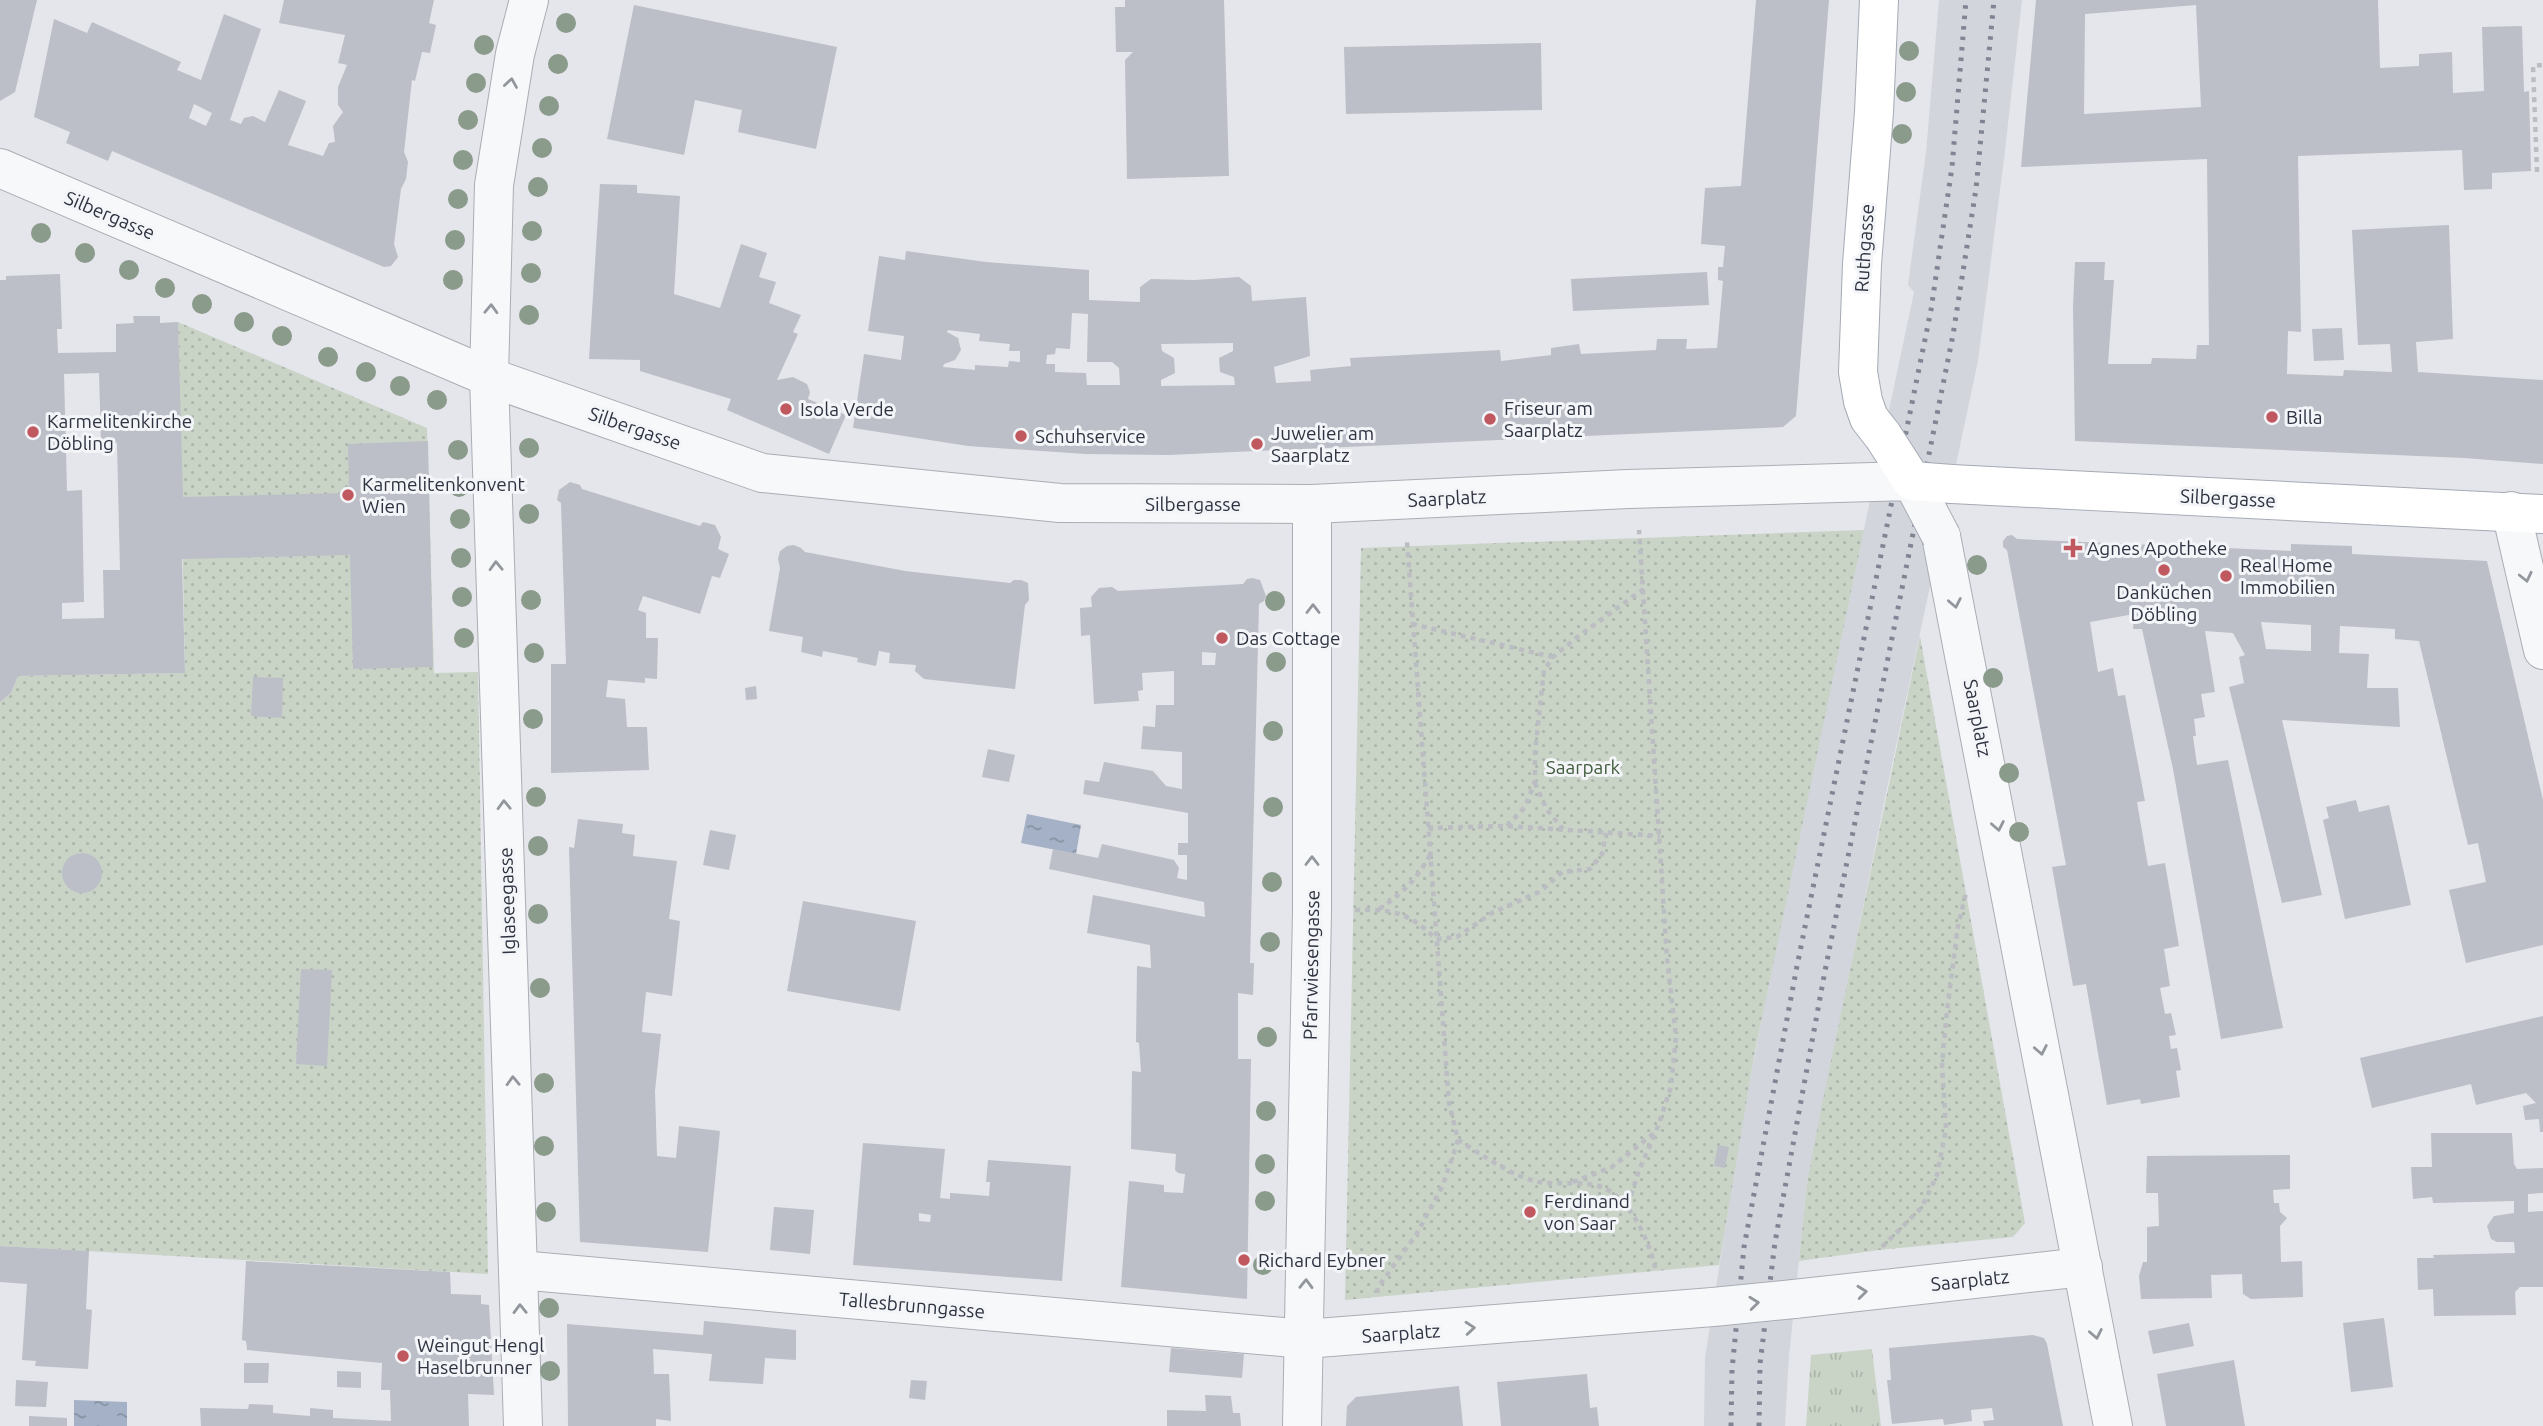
<svg xmlns="http://www.w3.org/2000/svg" width="2543" height="1426" font-family="Ubuntu,sans-serif">
  <style>
    .built { fill: #d3d5dc }
    .grass { fill: url(#grass-tufts) }
    .park { fill: url(#park-dots) }
    .water { fill: url(#water-ripples) }
    .building { fill: #bcbfc7; fill-rule: evenodd }
    .lines { fill: none; stroke-linecap: round; stroke-linejoin: round }
    .minor-casing { stroke: #aaadb5; stroke-width: 40 }
    .major-casing { stroke: #a5aab5; stroke-width: 40 }
    .path { stroke: #bbbdc2; stroke-width: 4.5; stroke-dasharray: 5 5; stroke-linecap: butt }
    .minor { stroke: #f7f8f9; stroke-width: 38 }
    .major { stroke: #fff; stroke-width: 38 }
    .rail { stroke: #808593; stroke-width: 5; stroke-dasharray: 3.5 7; stroke-linecap: butt }
    .minor-bridge-casing { stroke: #aaadb5; stroke-width: 40; stroke-linecap: butt }
    .major-bridge-casing { stroke: #a5aab5; stroke-width: 40; stroke-linecap: butt }
    .minor-bridge { stroke: #f7f8f9; stroke-width: 38 }
    .major-bridge { stroke: #fff; stroke-width: 38 }
    .tree { fill: #8a9a8b }
    .oneway { stroke: #92969d }
    .poi-dot { fill: #c0595f; stroke: #f4f5f8; stroke-width: 2.5 }
    .labels { text-anchor: middle; stroke-width: 6; stroke-linejoin: round; paint-order: stroke }
    .street-label { font-size: 19px; fill: #2e3341; stroke: #f4f5f8 }
    .poi-label { font-size: 19px; fill: #2e3341; stroke: #f4f5f8; text-anchor: start }
    .park-label { font-size: 19px; fill: #405c3d; stroke: #f4f5f8 }
  </style>
  <defs>
    <pattern id="grass-tufts" width="24" height="20" patternUnits="userSpaceOnUse" patternTransform="scale(1.75)"><rect width="24" height="20" fill="#c9d4c7"/><path d="M3 7l-1-3M5 7V3M7 7l1-3M15 17l-1-3M17 17v-4M19 17l1-3" fill="none" stroke="#adb6ac"/></pattern>
    <pattern id="park-dots" width="8" height="8" patternUnits="userSpaceOnUse" patternTransform="scale(1.75)"><rect width="8" height="8" fill="#c9d4c7"/><path d="M2 2h.1M6 6h.1" fill="none" stroke="#adb6ac" stroke-width="1.8" stroke-linecap="round"/></pattern>
    <pattern id="water-ripples" width="26" height="14" patternUnits="userSpaceOnUse" patternTransform="scale(1.75)"><rect width="26" height="14" fill="#a4b1c6"/><path d="M2 4q2-2 4 0t4 0M15 11q2-2 4 0t4 0" fill="none" stroke="#8691a2"/></pattern>
  </defs>
  <rect width="100%" height="100%" fill="#e5e6eb"/>
  <!-- built -->
  <path class="built" d="M1939,0h83l-18,159 -26,202 -92,432 -79,390 -18,173 -4,70h-81l1,-68 35,-225 31,-164 143,-677 -6,-7 18,-133z"/>
  <!-- grass -->
  <path class="grass" d="M1872,1349l9,77h-75l5,-71z"/>
  <!-- park -->
  <g class="park">
    <path d="M178,322l249,106 7,245 44,-1 10,602 -488,-28v-544l11,-9 7,-17 167,-3z"/>
    <path d="M1864,530l-109,521 -36,214 -374,35 16,-752z"/>
    <path d="M1920,636l105,587 -12,14 -134,13 -80,11 8,-78 15,-79z"/>
  </g>
  <!-- water -->
  <g class="water">
    <path d="M1027,814l54,11 -5,29 -55,-11z"/>
    <path d="M74,1400l53,2v24h-53z"/>
  </g>
  <!-- building -->
  <g class="building">
    <path d="M0,0h37l-22,92 -15,9z"/>
    <path d="M284,0h150l-5,23 7,2 -6,28 -8,-1 -7,29 -3,-1 -8,72 4,10 -2,17 -5,10 -7,55 4,13 -7,9 -7,1 -272,-116 -4,10 -42,-18 4,-11 -36,-15 20,-98 33,14 5,-11 89,40 -4,8 24,10 23,-66 37,15 -31,91 11,4 3,-6 9,-2 12,6 14,-32 27,11 -18,44 35,11 6,-13 6,-1 -2,-16 10,-14 -5,-7v-18l9,-22 -9,-2 7,-28 -66,-12zM194,104l18,9 -6,13 -17,-8z"/>
    <path d="M1125,0h99l5,176 -102,3 -2,-119 8,-8h-17l-1,-45h10z"/>
    <path d="M1756,0h73l-33,416 -13,11 -614,28 -83,-1 -118,-8 -115,-18 11,-74 37,6 3,-24 -36,-5 11,-75 26,4 1,-9 80,11 103,8v30l51,2v-15l11,-8 44,1 44,-3 12,9 1,15 54,-4 4,59 -36,11 2,16 35,-2 -1,-11 41,-4 -1,-8 150,-8 1,11 50,-6v-7l28,-4 2,10 75,-4 1,-11h30l-1,10 31,-1 6,-67 -5,-1v-13h5l2,-21 -24,-2 4,-56 36,-2zM1072,313l16,1 -1,48h25l7,6 1,17h-33l-1,-12 -31,-1v-8h-9l1,-9 8,-1 1,-6 14,1zM948,330l32,4 -1,7 31,3 -1,7h11v11l-11,-1 -1,6 -33,-2v5l-32,-3 1,-3 11,-4 6,-10 -3,-12 -11,-6zM1233,343v8l-14,7 1,14 14,5 1,8 -74,1v-6l14,-7 -1,-15 -12,-7 -1,-7z"/>
    <path d="M2036,0h342l2,68 39,-2v-12l33,-2 1,41 31,-2 -2,-64 40,-1 2,66 5,-1 2,80 -39,2v16l-28,1 -2,-40 -164,6 3,176 -13,-1 -1,43 56,2 1,-6 48,2 -2,-28 -32,1 -6,-115 97,-5 4,114 -37,3 2,30 125,8v84l-79,-6 -389,-17 -2,-134 2,-45h30l-1,18h10l-6,84h43l1,-6 44,1 1,-14h12l-2,-186 -186,8zM2196,5l5,102 -117,7 1,-100z"/>
    <path d="M634,5l203,42 -21,102 -78,-17 4,-22 -47,-10 -11,55 -77,-16z"/>
    <path d="M1541,43l1,67 -196,4 -2,-67z"/>
    <path d="M600,184l37,1v8l43,3 -6,98 46,14 21,-64 26,9 -8,24 17,5 -7,21 32,12 -8,17 5,2 -21,46 16,-3 14,7 3,8 -2,7 38,16 -17,39 -102,-44 4,-11 -91,-28v-11l-51,-1z"/>
    <path d="M1707,272l2,33 -136,6 -2,-32z"/>
    <path d="M60,274l2,55h-5l1,24 58,-1v-28l18,-1 -1,-7h27v7l18,-1 5,175 166,-4 -1,-49 80,-3 5,226 -80,2 -3,-114 -168,4 3,114 -167,3 -7,17 -11,9v-422h6v-4zM99,373l2,71 16,-1 3,127h-17l1,48 -42,1v-16l22,-1 -2,-112 -15,1 -3,-117z"/>
    <path d="M2342,328l2,32 -30,1 -2,-32z"/>
    <path d="M570,482l10,3 2,4 118,37 3,-4 12,3 6,12 -3,12 11,5 -9,24 -8,-2 -12,38 -57,-18 -5,14 8,3v25h12l-1,41 -12,-1v5l-37,-3 -2,17 19,2 2,28h20l2,43 -98,3v-109h15l-5,-161 -4,-3 2,-10z"/>
    <path d="M2012,535l5,4 274,12v-7l61,2v8l135,7 56,239v145l-77,18 -17,-73 37,-8 -8,-39 -10,2 -49,-204 -24,-2v-10l-55,-3 -1,27 30,1 -2,34h31l2,39 -118,-7 40,175 -40,8 -53,-216 15,-4 -5,-26 6,-2 -12,-22 -28,-2 10,61 -14,2 4,23 -11,2 2,17h-3l4,29 31,-5 55,268 -62,11 -48,-270 -31,-140h-9l1,-15 -44,8 8,50 15,-4 5,28 7,-1 20,106 -8,1 11,64 17,-3 14,83 -15,3 6,37 -10,2 5,26 6,-1 5,22 -7,1 2,13 6,-1 4,22 -5,1 4,26 -39,7 -1,-5 -33,6 -21,-121 -13,2 -21,-119 14,-2 -59,-315 -4,-3v-6l4,-5zM2261,622l50,3v26l-45,-2z"/>
    <path d="M794,545l7,3 4,4 100,19 105,12 4,-3h7l7,3 1,17 -4,5 -10,84 -91,-10 -9,-8 1,-6 -27,-2 1,-10 -11,-2 -3,15 -19,-4 1,-4 -35,-7 -1,6 -21,-5 2,-15 -34,-6 11,-63 -2,-9 2,-8 7,-5z"/>
    <path d="M1252,578l8,2 6,16 -2,5 -5,3 -9,359h4l-1,32 -15,-2v66h13l-4,240 -126,-12 8,-106 35,4v7l19,1 2,-19 -7,-1 -3,-3 1,-16 -45,-5 1,-78 9,1 -2,-29 -3,-1 1,-76 14,2 -1,-23 -63,-12 6,-38 112,22 -1,-15 -155,-33 4,-20 45,9 4,-14 72,16 5,8 -2,10 10,2v-25h-9v-12h10v-30l-105,-19 2,-14 14,2 5,-20 49,9 13,15 16,3v-37l-41,-3 2,-23 12,1 1,-22h18v-34l-32,2 1,17 -5,1 1,10 -45,3 -4,-69 -9,1 -1,-28 12,-1 -1,-10 8,-9 13,-1 6,4 125,-7 4,-5zM1202,652l14,1 -1,12h-13z"/>
    <path d="M253,677l30,1 -1,40 -31,-2z"/>
    <path d="M756,686l1,13 -11,1 -1,-12z"/>
    <path d="M988,749l27,6 -6,27 -27,-5z"/>
    <path d="M2356,800l3,12 30,-7 22,100 -66,14 -22,-99 6,-2 -3,-11z"/>
    <path d="M578,819l45,5 -1,9 13,2 -2,21 44,5 -8,58 11,2 -8,75 -26,-4 -4,40 19,2 -6,57 2,65 19,2 3,-32 41,5 -12,121 -128,-10 -11,-395 5,1z"/>
    <path d="M710,830l26,5 -7,35 -26,-5z"/>
    <circle cx="82" cy="873" r="20"/>
    <path d="M803,901l113,20 -16,90 -113,-20z"/>
    <path d="M301,969l31,1 -5,96 -31,-2z"/>
    <path d="M2543,1016v116h-3l-1,-13 -14,1 -2,-14 13,-3 -10,-10 -50,12 -5,-21 -99,24 -12,-50z"/>
    <path d="M2431,1133h81l2,31 3,5 26,-1v25l-15,1v18l15,-1v76h-23l-5,5 1,23 -82,1 -1,-27 -15,1 -1,-32h17l-1,-3 82,-2 -1,-11h-17l-6,-3 -4,-13 7,-10 20,-3v-12l-81,2 -1,-6 -19,2 -2,-32h21z"/>
    <path d="M863,1143l82,6 -5,49 10,1v-6l39,3 1,-14h-4l2,-22 83,6 -9,115 -209,-16zM919,1213l12,2 -1,7 -11,-1z"/>
    <path d="M1718,1145l11,2 -4,21 -11,-2z"/>
    <path d="M2290,1155v34l-17,1 1,13h5l1,9 7,6 -7,8 1,36 21,-1 1,36 -52,2 -8,-5 -1,-20 -31,1 1,23 -71,1 -2,-23 4,-14h4v-35l12,-1 -1,-33h-12l1,-37z"/>
    <path d="M774,1207l40,3 -4,44 -40,-4z"/>
    <path d="M0,1246l89,5 -3,58 6,1 -4,59 -53,-3 1,-5 -14,-1 5,-76 -27,-2z"/>
    <path d="M246,1261l204,11 1,22 30,1v9l8,1 5,90 -26,-1 1,32h-268l-1,-18 48,1 1,-5 24,1v8l37,3v-8l23,2v8l58,3 -1,-31h-9l1,-27 -135,-13 -1,-9 -4,-1z"/>
    <path d="M2384,1318l9,69 -42,5 -8,-69z"/>
    <path d="M704,1321l92,9v30l-31,-2 -2,26 -54,-3 3,-27 -59,-5 1,25h15l2,47 -15,-2v7h-88l-1,-102 136,11z"/>
    <path d="M2189,1323l5,23 -41,8 -5,-23z"/>
    <path d="M2033,1335l11,3 3,6 16,82h-79l-1,-5 11,-1 -2,-12 -21,2 1,11 -28,4 -1,-6 -51,5 -5,-44h4l-2,-32z"/>
    <path d="M1171,1348l73,6 -2,24 -73,-6z"/>
    <path d="M2234,1360l11,66h-79l-9,-52z"/>
    <path d="M244,1363h25l-1,20h-24z"/>
    <path d="M337,1371l24,1v16l-24,-1z"/>
    <path d="M1587,1374l3,34 7,-1 2,19h-98l-4,-44z"/>
    <path d="M16,1380l32,2 -2,25 -31,-1z"/>
    <path d="M911,1380l16,1 -2,19 -16,-2z"/>
    <path d="M1459,1386l4,40h-117l1,-20 9,-9z"/>
    <path d="M1205,1395l26,1 2,17h7l1,13h-74v-16l39,1z"/>
    <path d="M29,1416l38,2v8h-38z"/>
  </g>
  <g class="lines">
    <defs>
      <g id="minor">
        <path d="M0,168l489,209 273,96 298,30 252,1 316,-15 245,-7"/>
        <path d="M2511,511l32,139"/>
        <path d="M1941,536l172,890"/>
        <path d="M519,1270l786,69 408,-32"/>
        <path d="M1794,1299l289,-32"/>
        <path d="M523,1426l-34,-1049 5,-192 21,-131 14,-54"/>
        <path d="M1302,1426l10,-515v-407"/>
      </g>
      <g id="major">
        <path d="M1879,0l-5,112 -12,152 -4,108 5,29 6,17 14,18"/>
        <path d="M1952,484l591,30"/>
      </g>
    </defs>
    <!-- minor casing -->
    <use href="#minor" class="minor-casing"/>
    <!-- major casing -->
    <use href="#major" class="major-casing"/>
    <!-- path -->
    <g class="path">
      <path d="M2537,172l-4,-106 10,-1"/>
      <path d="M1412,624l141,33"/>
      <path d="M1535,783l12,27 16,19"/>
      <path d="M1507,826l18,-19 10,-25v-30l9,-82 9,-13 23,-19 69,-50"/>
      <path d="M1428,828l79,-2 153,10"/>
      <path d="M1379,909c23,-15 38,-30 51,-54"/>
      <path d="M1355,910c38,-1 53,2 81,29l21,-2 35,-24 49,-22 21,-19 28,-3 12,-15 4,-21"/>
      <path d="M1458,1140c23,14 55,37 81,42 19,3 40,-1 59,4 31,8 52,56 58,85"/>
      <path d="M1573,1182l39,-15 42,-34"/>
      <path d="M1628,1205l11,-35 17,-38 15,-45 5,-50 -9,-79 -28,-428"/>
      <path d="M1882,1247l40,-40 15,-32 9,-46 -4,-64 5,-55 11,-84 8,-33"/>
      <path d="M1377,1293l1,-6 38,-52 27,-50 15,-45 -9,-37 -42,-561"/>
    </g>
    <!-- minor -->
    <use href="#minor" class="minor"/>
    <!-- major -->
    <use href="#major" class="major"/>
    <!-- rail -->
    <g class="rail">
      <path d="M1731,1426l1,-56 12,-123 53,-281 134,-656 21,-143 14,-167"/>
      <path d="M1759,1426l1,-62 15,-122 50,-271 128,-636 23,-146 18,-189"/>
    </g>
    <defs>
      <g id="minor-bridge">
        <path d="M1873,482l39,-1 29,55"/>
        <path d="M1713,1307l81,-8"/>
      </g>
      <path id="major-bridge" d="M1883,436l29,45 40,3"/>
    </defs>
    <!-- minor-bridge casing -->
    <use href="#minor-bridge" class="minor-bridge-casing"/>
    <!-- major-bridge casing -->
    <use href="#major-bridge" class="major-bridge-casing"/>
    <!-- minor-bridge -->
    <use href="#minor-bridge" class="minor-bridge"/>
    <!-- major-bridge -->
    <use href="#major-bridge" class="major-bridge"/>
  </g>
  <!-- trees -->
  <g class="tree">
    <circle cx="566" cy="23" r="10"/>
    <circle cx="484" cy="45" r="10"/>
    <circle cx="1909" cy="51" r="10"/>
    <circle cx="558" cy="64" r="10"/>
    <circle cx="476" cy="83" r="10"/>
    <circle cx="1906" cy="92" r="10"/>
    <circle cx="549" cy="106" r="10"/>
    <circle cx="468" cy="120" r="10"/>
    <circle cx="1902" cy="134" r="10"/>
    <circle cx="542" cy="148" r="10"/>
    <circle cx="463" cy="160" r="10"/>
    <circle cx="538" cy="187" r="10"/>
    <circle cx="458" cy="199" r="10"/>
    <circle cx="532" cy="231" r="10"/>
    <circle cx="41" cy="233" r="10"/>
    <circle cx="455" cy="240" r="10"/>
    <circle cx="85" cy="253" r="10"/>
    <circle cx="129" cy="270" r="10"/>
    <circle cx="531" cy="273" r="10"/>
    <circle cx="453" cy="280" r="10"/>
    <circle cx="165" cy="288" r="10"/>
    <circle cx="202" cy="304" r="10"/>
    <circle cx="529" cy="315" r="10"/>
    <circle cx="244" cy="322" r="10"/>
    <circle cx="282" cy="336" r="10"/>
    <circle cx="328" cy="357" r="10"/>
    <circle cx="366" cy="372" r="10"/>
    <circle cx="400" cy="386" r="10"/>
    <circle cx="437" cy="400" r="10"/>
    <circle cx="529" cy="448" r="10"/>
    <circle cx="458" cy="450" r="10"/>
    <circle cx="459" cy="487" r="10"/>
    <circle cx="529" cy="514" r="10"/>
    <circle cx="460" cy="519" r="10"/>
    <circle cx="461" cy="558" r="10"/>
    <circle cx="1977" cy="565" r="10"/>
    <circle cx="462" cy="597" r="10"/>
    <circle cx="531" cy="600" r="10"/>
    <circle cx="1275" cy="601" r="10"/>
    <circle cx="464" cy="638" r="10"/>
    <circle cx="534" cy="653" r="10"/>
    <circle cx="1276" cy="662" r="10"/>
    <circle cx="1993" cy="678" r="10"/>
    <circle cx="533" cy="719" r="10"/>
    <circle cx="1273" cy="731" r="10"/>
    <circle cx="2009" cy="773" r="10"/>
    <circle cx="536" cy="797" r="10"/>
    <circle cx="1273" cy="807" r="10"/>
    <circle cx="2019" cy="832" r="10"/>
    <circle cx="538" cy="846" r="10"/>
    <circle cx="1272" cy="882" r="10"/>
    <circle cx="538" cy="914" r="10"/>
    <circle cx="1270" cy="942" r="10"/>
    <circle cx="540" cy="988" r="10"/>
    <circle cx="1267" cy="1037" r="10"/>
    <circle cx="544" cy="1083" r="10"/>
    <circle cx="1266" cy="1111" r="10"/>
    <circle cx="544" cy="1146" r="10"/>
    <circle cx="1265" cy="1164" r="10"/>
    <circle cx="1265" cy="1201" r="10"/>
    <circle cx="546" cy="1212" r="10"/>
    <circle cx="1263" cy="1265" r="10"/>
    <circle cx="549" cy="1308" r="10"/>
    <circle cx="550" cy="1371" r="10"/>
  </g>
  <!-- one-way arrows -->
  <defs><path id="oneway-chevron" d="M-2-3.5L2.5 0L-2 3.5" fill="none" stroke-width="1.6" stroke-linecap="round" stroke-linejoin="round" transform="scale(1.75)"/></defs>
  <g class="oneway">
    <use href="#oneway-chevron" transform="translate(511 83) rotate(-81)"/>
    <use href="#oneway-chevron" transform="translate(491 309) rotate(-88)"/>
    <use href="#oneway-chevron" transform="translate(496 566) rotate(-92)"/>
    <use href="#oneway-chevron" transform="translate(2526 577) rotate(77)"/>
    <use href="#oneway-chevron" transform="translate(1955 603) rotate(79)"/>
    <use href="#oneway-chevron" transform="translate(1313 609) rotate(-90)"/>
    <use href="#oneway-chevron" transform="translate(504 805) rotate(-92)"/>
    <use href="#oneway-chevron" transform="translate(1998 826) rotate(79)"/>
    <use href="#oneway-chevron" transform="translate(1312 861) rotate(-90)"/>
    <use href="#oneway-chevron" transform="translate(2041 1050) rotate(79)"/>
    <use href="#oneway-chevron" transform="translate(513 1081) rotate(-92)"/>
    <use href="#oneway-chevron" transform="translate(1306 1284) rotate(-89)"/>
    <use href="#oneway-chevron" transform="translate(1862 1292) rotate(-6)"/>
    <use href="#oneway-chevron" transform="translate(1754 1303) rotate(-6)"/>
    <use href="#oneway-chevron" transform="translate(520 1309) rotate(-91)"/>
    <use href="#oneway-chevron" transform="translate(1470 1328) rotate(-5)"/>
    <use href="#oneway-chevron" transform="translate(2096 1334) rotate(79)"/>
  </g>
  <!-- markers -->
  <g class="poi-dot">
    <circle cx="786" cy="409" r="7"/>
    <circle cx="2272" cy="417" r="7"/>
    <circle cx="1490" cy="419" r="7"/>
    <circle cx="33" cy="432" r="7"/>
    <circle cx="1021" cy="436" r="7"/>
    <circle cx="1257" cy="444" r="7"/>
    <circle cx="348" cy="495" r="7"/>
    <path d="M2069.5 537.5h7v7h7v7h-7v7h-7v-7h-7v-7h7z"/>
    <circle cx="2164" cy="570" r="7"/>
    <circle cx="2226" cy="576" r="7"/>
    <circle cx="1222" cy="638" r="7"/>
    <circle cx="1530" cy="1212" r="7"/>
    <circle cx="1244" cy="1260" r="7"/>
    <circle cx="403" cy="1356" r="7"/>
  </g>
  <g class="labels">
    <!-- street labels -->
    <g class="street-label">
      <text transform="translate(110 215) rotate(23)" y="7">Silbergasse</text>
      <text transform="translate(1864 248) rotate(-86)" y="7">Ruthgasse</text>
      <text transform="translate(635 428) rotate(19)" y="7">Silbergasse</text>
      <text transform="translate(1447 498) rotate(-3)" y="7">Saarplatz</text>
      <text transform="translate(2228 498) rotate(3)" y="7">Silbergasse</text>
      <text x="1193" y="511">Silbergasse</text>
      <text transform="translate(1978 718) rotate(79)" y="7">Saarplatz</text>
      <text transform="translate(507 901) rotate(-92)" y="7">Iglaseegasse</text>
      <text transform="translate(1311 965) rotate(-89)" y="7">Pfarrwiesengasse</text>
      <text transform="translate(1970 1280) rotate(-6)" y="7">Saarplatz</text>
      <text transform="translate(912 1305) rotate(5)" y="7">Tallesbrunngasse</text>
      <text transform="translate(1401 1333) rotate(-4)" y="7">Saarplatz</text>
    </g>
    <!-- poi labels -->
    <g class="poi-label">
      <text x="1504" y="415">Friseur am<tspan x="1504" dy="22">Saarplatz</tspan></text>
      <text x="800" y="416">Isola Verde</text>
      <text x="2286" y="424">Billa</text>
      <text x="47" y="428">Karmelitenkirche<tspan x="47" dy="22">Döbling</tspan></text>
      <text x="1271" y="440">Juwelier am<tspan x="1271" dy="22">Saarplatz</tspan></text>
      <text x="1035" y="443">Schuhservice</text>
      <text x="362" y="491">Karmelitenkonvent<tspan x="362" dy="22">Wien</tspan></text>
      <text x="2087" y="555">Agnes Apotheke</text>
      <text x="2240" y="572">Real Home<tspan x="2240" dy="22">Immobilien</tspan></text>
      <text x="2164" y="599" text-anchor="middle">Danküchen<tspan x="2164" dy="22">Döbling</tspan></text>
      <text x="1236" y="645">Das Cottage</text>
      <text x="1544" y="1208">Ferdinand<tspan x="1544" dy="22">von Saar</tspan></text>
      <text x="1258" y="1267">Richard Eybner</text>
      <text x="417" y="1352">Weingut Hengl<tspan x="417" dy="22">Haselbrunner</tspan></text>
    </g>
    <!-- park labels -->
    <g class="park-label">
      <text x="1583" y="774">Saarpark</text>
    </g>
  </g>
</svg>
